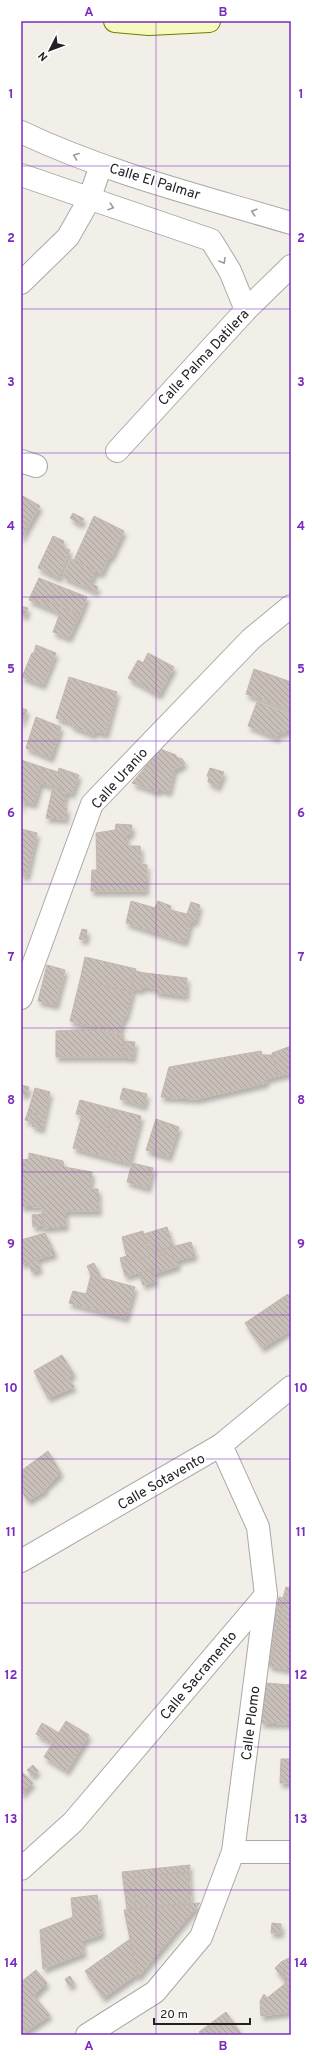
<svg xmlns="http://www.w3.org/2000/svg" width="312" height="2056" font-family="Overpass,sans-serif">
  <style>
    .building { fill: url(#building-back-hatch); stroke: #c4b6ab; filter: url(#shadow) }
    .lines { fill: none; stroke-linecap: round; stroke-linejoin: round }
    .minor-casing { stroke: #a9a9a9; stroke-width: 24 }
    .secondary-casing { stroke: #707d05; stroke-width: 24 }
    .minor { stroke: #fff; stroke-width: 22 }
    .secondary { stroke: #f7fabf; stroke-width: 22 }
    .oneway { stroke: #9c9c9c }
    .grid { fill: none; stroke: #7b2cbf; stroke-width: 1; stroke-opacity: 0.55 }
    .labels { text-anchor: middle; stroke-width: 3.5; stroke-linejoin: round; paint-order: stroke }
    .street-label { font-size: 14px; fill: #222; stroke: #fff }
    .neatline { fill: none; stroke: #7b2cbf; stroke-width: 1.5 }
    .grid-label { font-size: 13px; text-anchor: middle; font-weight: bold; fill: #7b2cbf }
  </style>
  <defs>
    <pattern id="building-back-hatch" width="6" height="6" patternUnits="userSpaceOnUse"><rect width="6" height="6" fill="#c7bfb8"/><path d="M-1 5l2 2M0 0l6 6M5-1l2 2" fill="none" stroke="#aba49e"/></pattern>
    <filter id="shadow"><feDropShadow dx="2.5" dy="4.5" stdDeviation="2" flood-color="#0004"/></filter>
  </defs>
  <rect width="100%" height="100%" fill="#f2efe9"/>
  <!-- building -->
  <g class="building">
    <path d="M21,495l19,11 -19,33z"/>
    <path d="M73,513l11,6 -4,5 -10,-6z"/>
    <path d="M94,516l30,15 -13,27 -2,-1 -8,17 -5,-3v-1l-22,-10z"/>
    <path d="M53,536l11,5 -2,6 8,3 -11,28 -21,-10z"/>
    <path d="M71,559l25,11 -8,18 -25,-11z"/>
    <path d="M39,578l48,19 -7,18 -49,-20z"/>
    <path d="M90,583l8,4 -3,5 -7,-4z"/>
    <path d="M31,595l49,20 -11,23 -16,-6 7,-19 -31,-13z"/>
    <path d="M21,606l7,2 -3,8 -4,-2z"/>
    <path d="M36,645l20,8 -13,32 -21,-8 10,-24h2z"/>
    <path d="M148,653l26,14 -15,28 -31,-17 10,-18 5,3z"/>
    <path d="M254,669l37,13v29l-45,-17z"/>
    <path d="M69,677l48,15 -11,42 -12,-3v4l-23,-9 1,-3 -16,-5z"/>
    <path d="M257,702l34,13v16l-5,-1 -2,4 -5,-2 -2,6 -29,-12z"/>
    <path d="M21,708l6,2 -6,14z"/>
    <path d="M36,717l25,10 -10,31 -25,-10z"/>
    <path d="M160,749l16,6v2l6,2 3,4 -8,6 -2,-2 -6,25 -10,-3 -1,3 -26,-9z"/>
    <path d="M21,760l24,8 -11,36 -11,-3 -2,8z"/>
    <path d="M45,768l13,4 1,-4 20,7 -7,19 -33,-12z"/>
    <path d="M210,768l14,4 -6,15 -10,-5 1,-5 -2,-1z"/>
    <path d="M53,787l13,5 -3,16h4l-1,11 -20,-1z"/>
    <path d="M116,824l16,1 -1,9 -5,1 2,11h12l1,18 6,1 -1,26h-55l1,-21h5l-1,-37 19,-3z"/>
    <path d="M21,829l16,4 -10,43 -6,-1z"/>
    <path d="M131,901l24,7 3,-7 13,5 -1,4 17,4 4,-12 9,3 -5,17 -4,-1 -6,21 -59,-19z"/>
    <path d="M82,929l5,1 -1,10 -7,-1z"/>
    <path d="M85,957l51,12 -5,23 -51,-12z"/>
    <path d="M47,965l18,5 -9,35 -18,-4z"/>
    <path d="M135,971l10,2 -4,17 -10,-2z"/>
    <path d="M145,973l42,5 -1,18 -31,-4 1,-4 -14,-1z"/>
    <path d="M80,980l51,12 2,-2 -7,27h-2l-4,16 -50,-12z"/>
    <path d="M93,1029l31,7 -2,21h-66v-26z"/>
    <path d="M124,1041l11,1 -2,16 -11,-1z"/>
    <path d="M291,1046v27l-13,3 -6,-23z"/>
    <path d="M261,1051l1,4h10l6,21 -12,3v4l-69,16 -36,-2 8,-30z"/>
    <path d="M21,1085l8,2 -3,8 -5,-2z"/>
    <path d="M35,1088l15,4 -7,31 -8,-2 2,-7 -9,-2z"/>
    <path d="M123,1088l24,6 -3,12 -24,-7z"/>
    <path d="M80,1100l34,9 -9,34 12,3 -4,13 -40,-11 9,-33 -6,-1z"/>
    <path d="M114,1109l27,7 -12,47 -16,-4 4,-13 -12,-3z"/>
    <path d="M28,1112l9,2 -2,7 8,2 -1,6 -10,-3 1,-4 -8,-2z"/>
    <path d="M156,1119l23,8 -10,30 -23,-7z"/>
    <path d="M29,1153l34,8 1,6 28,5 -2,17h8l1,22h-34l1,15 -23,2 -1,-21 -21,-1v-46l8,-1z"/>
    <path d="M132,1163l21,5 -5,20 -21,-6z"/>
    <path d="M42,1214l1,12 -10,1 -1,-12z"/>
    <path d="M167,1227l6,19 -24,7 -5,-19z"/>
    <path d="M143,1231l7,26 -22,5 -6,-25z"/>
    <path d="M45,1233l10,21 -34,10v-24z"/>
    <path d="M191,1242l4,14 -21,5 -3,-14z"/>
    <path d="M171,1247l3,14h3l1,5 -25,8 -1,-4 -27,6 -5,-18 7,-2 1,6 22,-5 -1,-4 7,-2 2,5 7,-2 -1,-5z"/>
    <path d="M164,1249l1,5 -7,2 -2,-5z"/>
    <path d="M37,1259l3,10 -8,3 -4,-10z"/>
    <path d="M94,1263l7,15 -10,-3 -4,-9z"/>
    <path d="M152,1270l4,11 -13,4 -4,-12z"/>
    <path d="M91,1275l44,12 -9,31 -57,-15 4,-12 13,3z"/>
    <path d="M288,1294l3,5v31l-29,18 -17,-25z"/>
    <path d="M62,1355l12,19 -6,3 6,10 -26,11 -14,-27z"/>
    <path d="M48,1451l13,22 -17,16 2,1 -18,11 -7,-11v-19z"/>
    <path d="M286,1587l5,1v2l-3,11 -4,-1 -14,66 -2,-2 4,-30 7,-37 4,1z"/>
    <path d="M284,1600l7,1v69l-21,-4z"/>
    <path d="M266,1683l25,2v39l-30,-1z"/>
    <path d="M66,1721l23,14 -22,36 -23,-14z"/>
    <path d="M42,1723l17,10 -6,11 -17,-10z"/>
    <path d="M281,1759h10v24h-11z"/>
    <path d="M33,1765l5,6 -6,5 -5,-6z"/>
    <path d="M21,1771l12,12 -12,12z"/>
    <path d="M190,1865l-1,7 -55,5 2,31 -9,1 -5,-37z"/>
    <path d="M189,1872l2,31 -55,5 -2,-31z"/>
    <path d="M97,1895l5,39 -20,7 2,12 -41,16 -3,-39 33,-13 -2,-19z"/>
    <path d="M200,1903l-62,74 -14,-67z"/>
    <path d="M272,1923l9,1v9h-10z"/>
    <path d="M130,1939l7,35 -34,24 -18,-27z"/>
    <path d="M291,1957v9l-8,2 3,15 -11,-15 6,-6z"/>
    <path d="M291,1966v38l-8,-36z"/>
    <path d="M36,1970l11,13 -13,13 16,19 -29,20v-53z"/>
    <path d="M70,1976l4,7 -5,3 -4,-7z"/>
    <path d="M286,1983l5,21 -2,4 2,4 -30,4 -1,-15 4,-7 3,4z"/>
    <path d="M226,2012l16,23h-40l-3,-3z"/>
  </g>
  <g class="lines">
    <defs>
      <g id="minor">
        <path d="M21,132c86,41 180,64 270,91"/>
        <path d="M21,175l190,65 19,31 16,39"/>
        <path d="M21,283l47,-46 21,-37 12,-35"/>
        <path d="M117,451l129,-141 45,-44"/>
        <path d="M21,461l15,5"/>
        <path d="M21,998l71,-194 159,-165 40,-33"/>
        <path d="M21,1561l200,-116 70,-58"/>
        <path d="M233,1852h58"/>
        <path d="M21,1869l52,-47 193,-227"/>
        <path d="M87,2035l68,-43 46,-55 32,-85 33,-257 -8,-68 -37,-82"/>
      </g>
      <path id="secondary" d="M115,21l34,3 60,-3"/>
    </defs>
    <!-- minor casing -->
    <use href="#minor" class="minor-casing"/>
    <!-- secondary casing -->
    <use href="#secondary" class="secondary-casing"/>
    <!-- minor -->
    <use href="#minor" class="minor"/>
    <!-- secondary -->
    <use href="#secondary" class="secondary"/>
  </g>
  <!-- one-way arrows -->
  <defs><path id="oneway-chevron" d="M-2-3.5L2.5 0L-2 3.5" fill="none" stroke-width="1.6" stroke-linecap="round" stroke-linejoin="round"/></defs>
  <g class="oneway">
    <use href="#oneway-chevron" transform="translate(76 156) rotate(-159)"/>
    <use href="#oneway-chevron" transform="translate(111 207) rotate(18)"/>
    <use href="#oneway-chevron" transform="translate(254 212) rotate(-163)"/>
    <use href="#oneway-chevron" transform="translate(223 261) rotate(59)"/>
  </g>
  <!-- grid -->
  <path class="grid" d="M156,21v2014M21,166h270M21,309h270M21,453h270M21,597h270M21,741h270M21,884h270M21,1028h270M21,1172h270M21,1315h270M21,1459h270M21,1603h270M21,1747h270M21,1890h270"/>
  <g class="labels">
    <!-- street labels -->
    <g class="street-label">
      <text transform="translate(155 181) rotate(17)" y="5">Calle El Palmar</text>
      <text transform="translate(203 357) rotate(-47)" y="5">Calle Palma Datilera</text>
      <text transform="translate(119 778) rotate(-48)" y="5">Calle Uranio</text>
      <text transform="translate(161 1481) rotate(-30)" y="5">Calle Sotavento</text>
      <text transform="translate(198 1675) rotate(-50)" y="5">Calle Sacramento</text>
      <text transform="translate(250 1723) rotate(-83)" y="5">Calle Plomo</text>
    </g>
  </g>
  <!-- border -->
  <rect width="312" height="2056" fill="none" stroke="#ffffff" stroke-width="44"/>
  <!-- north arrow -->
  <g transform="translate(50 50) rotate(228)" stroke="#ffffff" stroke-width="3" paint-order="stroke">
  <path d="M0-3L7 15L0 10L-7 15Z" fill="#222222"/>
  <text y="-6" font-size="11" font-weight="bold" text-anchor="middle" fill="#222222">N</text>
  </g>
  <!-- scale -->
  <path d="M154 2018v6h96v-6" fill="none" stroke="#222222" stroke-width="2"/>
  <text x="160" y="2018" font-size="12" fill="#222222" stroke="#ffffff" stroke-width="3" paint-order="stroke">20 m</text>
  <rect x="22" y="22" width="268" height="2012" class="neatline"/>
  <g class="grid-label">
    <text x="89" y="16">A</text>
    <text x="223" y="16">B</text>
    <text x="11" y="98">1</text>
    <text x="301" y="98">1</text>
    <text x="11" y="242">2</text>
    <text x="301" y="242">2</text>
    <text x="11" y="386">3</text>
    <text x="301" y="386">3</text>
    <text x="11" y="530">4</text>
    <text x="301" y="530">4</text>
    <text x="11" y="673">5</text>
    <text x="301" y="673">5</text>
    <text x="11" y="817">6</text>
    <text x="301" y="817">6</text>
    <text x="11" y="961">7</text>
    <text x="301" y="961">7</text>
    <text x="11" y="1104">8</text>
    <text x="301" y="1104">8</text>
    <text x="11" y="1248">9</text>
    <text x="301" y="1248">9</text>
    <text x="11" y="1392">10</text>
    <text x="301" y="1392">10</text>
    <text x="11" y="1536">11</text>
    <text x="301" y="1536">11</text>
    <text x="11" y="1679">12</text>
    <text x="301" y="1679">12</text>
    <text x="11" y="1823">13</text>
    <text x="301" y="1823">13</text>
    <text x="11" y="1967">14</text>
    <text x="301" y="1967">14</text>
    <text x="89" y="2050">A</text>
    <text x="223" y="2050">B</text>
  </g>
</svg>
